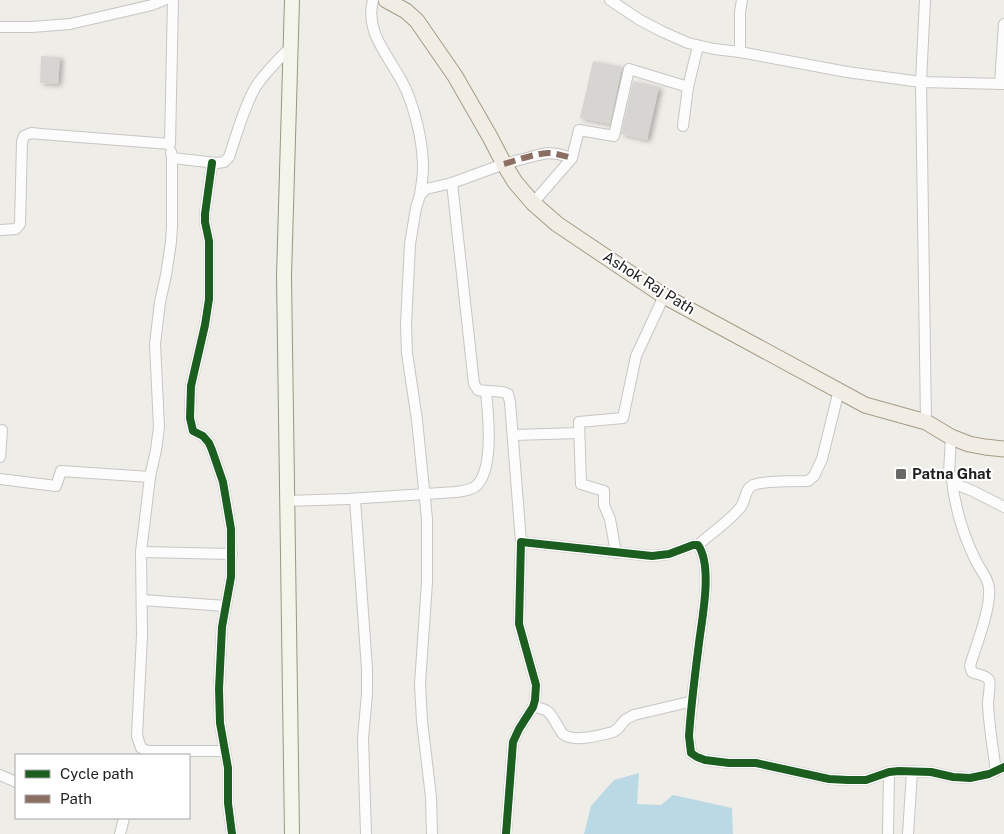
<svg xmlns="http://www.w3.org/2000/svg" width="1004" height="834" font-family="'Public Sans',sans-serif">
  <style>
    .water { fill: #bad9e4 }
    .building { fill: #d6d5d1; filter: url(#shadow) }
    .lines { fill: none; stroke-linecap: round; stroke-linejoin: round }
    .street-casing { stroke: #c7c6c4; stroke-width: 12 }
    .secondary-casing { stroke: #95997f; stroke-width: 16 }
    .primary-casing { stroke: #a59c84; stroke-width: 17 }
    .street { stroke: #fcfcfc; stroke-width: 10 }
    .secondary { stroke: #f3f5eb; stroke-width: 14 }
    .primary { stroke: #f1ede5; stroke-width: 15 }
    .quiet { stroke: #8d6e63; stroke-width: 6; stroke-dasharray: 12 6; stroke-linecap: butt }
    .cycleway-casing { stroke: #fff; stroke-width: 11 }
    .cycleway { stroke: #1b5e20; stroke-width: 8 }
    .poi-dot { fill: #686866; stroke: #fff; stroke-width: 2 }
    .labels { text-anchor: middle; stroke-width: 4; stroke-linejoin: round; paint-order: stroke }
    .street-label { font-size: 15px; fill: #202020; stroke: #fff }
    .poi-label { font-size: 15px; font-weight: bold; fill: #202020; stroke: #fff; text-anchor: start }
  </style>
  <defs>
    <filter id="shadow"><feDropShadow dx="3.5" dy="2" stdDeviation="2.5" flood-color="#0004"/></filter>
  </defs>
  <rect width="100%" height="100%" fill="#eeede8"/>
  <!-- water -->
  <path class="water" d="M639,773l-2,31 24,1 12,-10 59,13 1,26h-149l7,-28 23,-26z"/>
  <!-- building -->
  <g class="building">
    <path d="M41,56l19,1 -2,27 -18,-1z"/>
    <path d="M593,61l29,6 -12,57 -30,-6z"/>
    <path d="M633,81l26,6 -12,53 -26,-6z"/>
  </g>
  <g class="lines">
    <defs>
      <g id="street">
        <path d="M373,0c-10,38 25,64 36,97 8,22 14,48 14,72 0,8 -2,18 -3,26"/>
        <path d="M610,0l30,20 23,12 25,11 26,6 26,3 107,20 74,10 83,2"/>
        <path d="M925,0l-4,82 5,340"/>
        <path d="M0,27h32l38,-3 82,-19 12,-5"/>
        <path d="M740,52v-40l2,-12"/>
        <path d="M1000,84l4,-60"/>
        <path d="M683,126l5,-39"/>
        <path d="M171,152l1,6 45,5 7,-1 5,-5c8,-23 14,-48 26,-69 9,-15 23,-28 36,-41"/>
        <path d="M172,158v68l-1,16 -5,33 -6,27 -5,42 4,83 -3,23 -6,27 -9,75 1,83 -5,101 4,12 7,3h77"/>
        <path d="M212,163l-7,51v8l4,19v58l-4,26 -14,61 -1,32 3,13 10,5 6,7 3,7 11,32 8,47v48l-9,50 -3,62 1,34 8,45v35l4,31"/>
        <path d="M533,203l39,-45 7,-28 35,6 15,-67 59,18 10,-41"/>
        <path d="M0,230l16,-1 4,-5 2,-82 2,-6 7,-3 10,1 129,10 3,-144"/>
        <path d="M513,435l66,-2"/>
        <path d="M951,437l-2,36 3,7 6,5 15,6 31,16"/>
        <path d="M0,457l2,-27"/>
        <path d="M0,479l56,7 5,-15 89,6"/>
        <path d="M952,480c3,28 11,55 24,81 4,9 12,16 13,27 2,21 -13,57 -19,78l2,6c5,3 13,2 17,8 2,4 -1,18 -1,24 1,22 5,45 8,67"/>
        <path d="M355,499l12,170v25l-4,44 3,96"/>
        <path d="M287,501l61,-2 108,-7c8,-1 17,-2 22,-8 16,-19 10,-70 8,-93"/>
        <path d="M521,542l-11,-140 -2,-8c-9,-4 -20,-2 -30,-4l-4,-6 -22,-201 52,-19 34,-9 10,-2 10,1 14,4"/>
        <path d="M698,545c11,-10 38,-29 44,-40 4,-7 3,-16 11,-20 9,-4 43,-4 55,-4l6,-5 8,-17 17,-69"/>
        <path d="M141,552l91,2"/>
        <path d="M616,553l-6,-34 -6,-14v-14l-23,-7 -2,-62 44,-4 13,-62 28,-60"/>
        <path d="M142,600l84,6"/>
        <path d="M533,707c18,2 17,7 26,21 0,1 3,5 4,6 10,9 39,1 50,-2 6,-3 7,-6 11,-11 3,-3 6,-4 10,-6l59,-14"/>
        <path d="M0,775l16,7"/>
        <path d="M120,834l4,-16"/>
        <path d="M432,834l-1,-37 -9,-76 -2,-37 7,-102v-63l-10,-99 -10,-67 -1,-28 4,-81 6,-36 4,-13 6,-6 26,-6"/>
        <path d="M506,834l7,-92 6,-13 14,-22 2,-7 1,-15 -17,-61 2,-82 131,14 17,-2 24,-9h5c15,21 4,73 1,98 -4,31 -8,62 -10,93l2,17 6,4 8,3 24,3h27l73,16 19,1h18l23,-8 10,-1 32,1 22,5 17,1 19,-4 15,-7"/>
        <path d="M888,834l1,-62"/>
        <path d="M908,834l4,-62"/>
      </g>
      <path id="secondary" d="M292,834l-8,-558 8,-276"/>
      <path id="primary" d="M386,0l20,11 11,10 38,55 35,61 14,27 11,18 18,21 24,21 107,72 201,109 61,17 25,15 18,7 16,3 19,2"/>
    </defs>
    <!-- street casing -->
    <use href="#street" class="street-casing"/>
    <!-- secondary casing -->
    <use href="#secondary" class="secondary-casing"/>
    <!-- primary casing -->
    <use href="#primary" class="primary-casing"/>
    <!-- street -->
    <use href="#street" class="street"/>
    <!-- secondary -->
    <use href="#secondary" class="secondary"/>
    <!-- primary -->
    <use href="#primary" class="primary"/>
    <!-- quiet -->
    <path class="quiet" d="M504,164c14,-4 29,-10 44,-11 8,0 16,3 24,5"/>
    <defs>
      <g id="cycleway">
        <path d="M212,163l-7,51v8l4,19v58l-4,26 -14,61 -1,32 3,13 10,5 6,7 3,7 11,32 8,47v48l-9,50 -3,62 1,34 8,45v35l4,31"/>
        <path d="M506,834l7,-92 6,-13 14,-22 2,-7 1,-15 -17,-61 2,-82 131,14 17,-2 24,-9h5c15,21 4,73 1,98 -4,31 -8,62 -10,93l2,17 6,4 8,3 24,3h27l73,16 19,1h18l23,-8 10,-1 32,1 22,5 17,1 19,-4 15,-7"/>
      </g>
    </defs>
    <!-- cycleway casing -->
    <use href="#cycleway" class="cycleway-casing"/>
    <!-- cycleway -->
    <use href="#cycleway" class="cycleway"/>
  </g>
  <!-- markers -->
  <rect class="poi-dot" x="895" y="468" width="12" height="12" rx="2.5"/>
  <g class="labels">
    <!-- street labels -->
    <g class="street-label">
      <text transform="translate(649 283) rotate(32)" y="5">Ashok Raj Path</text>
    </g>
    <!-- poi labels -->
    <g class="poi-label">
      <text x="912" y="479">Patna Ghat</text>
    </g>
  </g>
  <!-- legend -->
  <rect x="15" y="754" width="175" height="65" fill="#ffffff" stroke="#a6a6a6"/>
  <rect x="25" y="770" width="25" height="8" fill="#1b5e20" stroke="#a6a6a6"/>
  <text x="60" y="779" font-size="15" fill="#202020">Cycle path</text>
  <rect x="25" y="795" width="25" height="8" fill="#8d6e63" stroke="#a6a6a6"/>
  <text x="60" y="804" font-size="15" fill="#202020">Path</text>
</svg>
